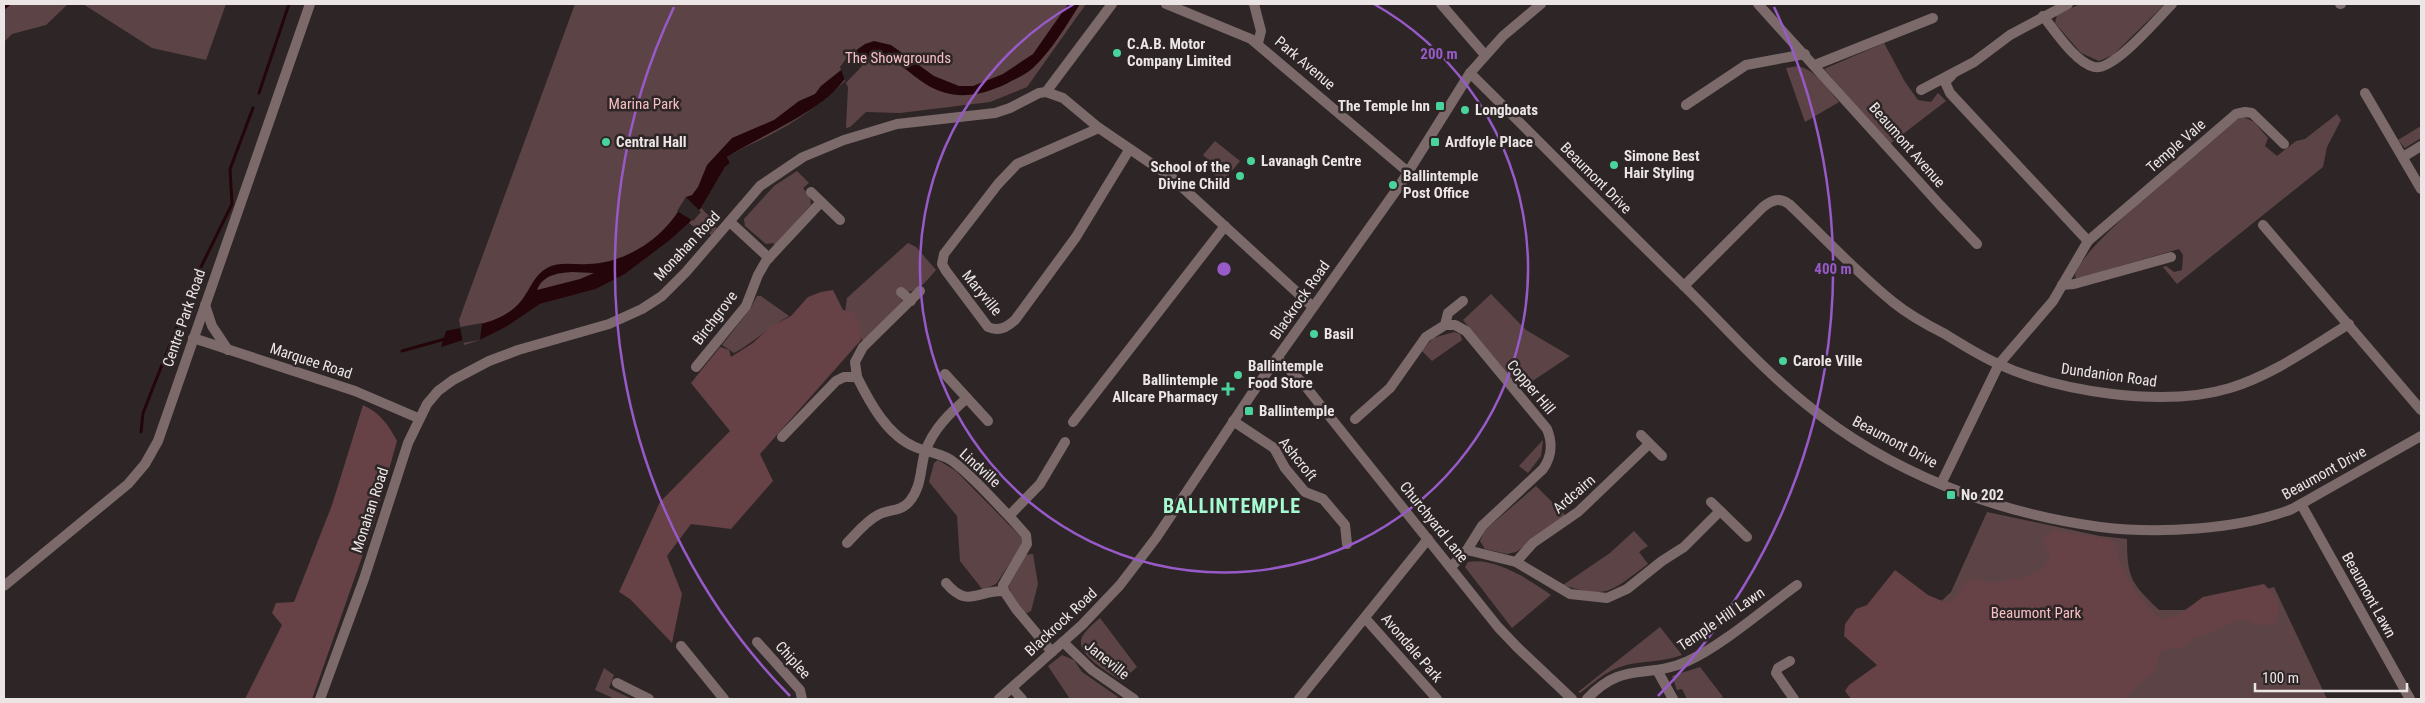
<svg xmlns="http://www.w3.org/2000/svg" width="2425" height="703" font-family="'Roboto Condensed',sans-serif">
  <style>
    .green { fill: #5c4446 }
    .forest { fill: #664145 }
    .water { fill: #23050a; fill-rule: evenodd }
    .pier { fill: #2e2626 }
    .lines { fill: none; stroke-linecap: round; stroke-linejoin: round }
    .stream { stroke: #23050a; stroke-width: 3 }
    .minor { stroke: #7c6a6b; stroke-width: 10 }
    .tertiary { stroke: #7c6a6b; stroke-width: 10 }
    .ring { fill: none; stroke: #975ac8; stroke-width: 2.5 }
    .poi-dot { fill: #49d49c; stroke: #2e2626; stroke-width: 2 }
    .labels { text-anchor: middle; stroke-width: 5; stroke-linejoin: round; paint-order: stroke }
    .poi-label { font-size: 15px; font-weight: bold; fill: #ebe5e5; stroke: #2e2626; text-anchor: start }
    .park-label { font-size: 15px; fill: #f8bfc4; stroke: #2e2626 }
    .street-label { font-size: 15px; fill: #ebe5e5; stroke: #2e2626 }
    .district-label { font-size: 20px; font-weight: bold; letter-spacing: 1px; fill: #a5fad1; stroke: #2e2626 }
    .centre { fill: #975ac8; stroke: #2e2626; stroke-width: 2.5 }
    .ring-label { font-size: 15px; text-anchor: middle; font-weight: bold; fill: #975ac8; stroke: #2e2626; stroke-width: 5; stroke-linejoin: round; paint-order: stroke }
  </style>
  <rect width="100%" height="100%" fill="#2e2626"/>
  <!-- green -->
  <g class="green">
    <path d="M4,4h64l-22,21 -34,9 -8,8z"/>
    <path d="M83,4h143l-20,56 -54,-12z"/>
    <path d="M575,4h511l-59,83 -37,15 -90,11 -34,-1 -16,15 -4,1 2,-41 -3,-6c-20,19 -42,36 -66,49 -17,10 -35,16 -52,27l3,6 -5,4 -24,41 11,11 -2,2 7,7 -6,7 -4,-4 -4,3 -14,-11 -19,17 -45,34 -29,15 -56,15 -34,23 -26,13 -16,5 -5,-25z"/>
    <path d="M2080,4h85l-52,51 -14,6 -18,-8 -26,-30 2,-8z"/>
    <path d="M1884,43l21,39 13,18 13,2 7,-9 8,8 -56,43 -66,-75z"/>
    <path d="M1798,66c18,4 30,23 41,36l-34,20 -19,-54z"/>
    <path d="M2337,114l4,6 -14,27 -4,20 -146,117 -14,-17 3,-1 8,6 8,-2 1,-15 -4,-6 -97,28 -6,1 -1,-2c1,-26 135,-133 161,-156l8,-3 10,5 14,16 -3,8 12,10 19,-15 9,-2z"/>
    <path d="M2421,126v12l-16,10 -7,-8z"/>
    <path d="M1215,141l25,20 -17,21 -12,-10 5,-6 -13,-11z"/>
    <path d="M797,171l12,12 -6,5 7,9 1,8 -36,40 -2,-2 -7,1 -21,-18 -1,-7 30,-33z"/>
    <path d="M908,243l8,4 20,23c-8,9 -16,20 -28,22l-6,-5 -6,6 7,9 -40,39 -18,-29 2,-14z"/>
    <path d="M1491,294l35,36 44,26 -42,28 -9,-12 -6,5 -4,-1 -46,-56z"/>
    <path d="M757,296h4l28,20c-20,11 -35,26 -55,37l-12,-8 28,-36z"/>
    <path d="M1454,332l6,2 2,6 -30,21 -10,-10 11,-13z"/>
    <path d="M1543,440l-2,16 -13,17 -9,-7z"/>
    <path d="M938,460l18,11 65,66 1,8 -26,39 -13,6 -23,-29 -3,-45 -28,-34 5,-19z"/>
    <path d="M1536,486l30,30 -50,36 -9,2 -22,-5 -5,-8 5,-11z"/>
    <path d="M1987,512l113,24 27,3c0,39 4,44 32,71h38l77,-23 53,112h-454l11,-45 67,-62z"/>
    <path d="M1634,531l14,15 -9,6 9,12c-36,26 -39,36 -85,21l47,-32z"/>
    <path d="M1033,554l5,30 -7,27 -4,2 -3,-1 -13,-19 -3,-8 15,-30z"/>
    <path d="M1468,562c27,-5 62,18 83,33l-39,33 -47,-61z"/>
    <path d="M1100,618l37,49 -16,14c-11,-8 -47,-27 -39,-44 4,-7 11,-13 18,-19z"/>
    <path d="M1660,627l22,28c-21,8 -42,5 -62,12 -16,5 -27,17 -40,26l-2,-1z"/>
    <path d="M1062,655l12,5 8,12 36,25 -3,2h-45l-22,-33z"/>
    <path d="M1700,667l23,30 -4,2h-32l-5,-10 -5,1 -5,-14z"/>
    <path d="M604,668l10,7 -5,13 23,11h-17l-20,-9z"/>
  </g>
  <!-- forest -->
  <g class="forest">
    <path d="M833,290l10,20 10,2 7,14 1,14 -101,114 13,27 -42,48 -40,-5 -24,32 15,38 -10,49 -42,-44 -11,-7 41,-90 70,-71 -39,-48 29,-36 9,3 2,7 22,-14 17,-16 21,-11 17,-19 13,-5z"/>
    <path d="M363,405c17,8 25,19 34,36l-23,82 -62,176h-67l37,-74 -10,-12 4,-10 18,-1 38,-97z"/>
    <path d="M2054,530l59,10c9,33 22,56 47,79l17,-3 26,-19 61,-13c13,13 20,24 9,41l-19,-1 -7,-4 -16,3 -39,17 -14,10 -6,-2 -11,3 -6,19 -32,29h-272l-6,-8 4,-6 28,-20 -33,-29 1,-12 11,-15 11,-4 28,-35 33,25 19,8 9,-6 10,-16 8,-2 19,4 31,-6 19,-8 7,-12 -7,-18z"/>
  </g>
  <!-- water -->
  <path class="water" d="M1068,4h12c-14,22 -28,46 -47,64 -8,7 -18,11 -27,16 -28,13 -55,17 -82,-1 -21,-14 -29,-28 -56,-26 -16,9 -28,32 -44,43 -30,23 -65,37 -97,57l3,6 -5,4 -24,41 -12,15 -19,17 -45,34 -29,15 -56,15 -34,23 -26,13h-17l-22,7 5,-16c27,-6 56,-7 75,-30 9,-11 13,-26 26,-33 13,-7 26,-3 41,-4 41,-1 82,-30 98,-67l6,-2 6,-8 9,-22 25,-27 42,-18 25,-19 16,-7 6,-8 20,-16 14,-19 10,-7 9,-3 17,4 43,31 25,10h14l30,-12 30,-20zM572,272l22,1 -14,6 -43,11c6,-15 20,-17 35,-18z"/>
  <!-- pier -->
  <g class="pier">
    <path d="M854,48l8,18 -16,17 -6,-16z"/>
    <path d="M686,197l15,15 -8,9 -16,-10z"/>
    <path d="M482,323l-2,17 -17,3 -3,-16z"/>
  </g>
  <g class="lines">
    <!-- stream -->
    <g class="stream">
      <path d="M4,8l5,-4"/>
      <path d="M259,93l30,-89"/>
      <path d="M402,351l43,-12"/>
      <path d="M141,432l2,-19 56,-142 33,-67 -2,-35 23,-61"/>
    </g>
    <!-- minor -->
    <g class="minor">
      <path d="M1166,4l85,35 157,133"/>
      <path d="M1254,4l7,27 -3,12"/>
      <path d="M1441,4l44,51"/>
      <path d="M1758,4l182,201 37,39"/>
      <path d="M2340,4h1"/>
      <path d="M2043,16c12,15 32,46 51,51 19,5 64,-49 78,-63"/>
      <path d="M1815,65l118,-47"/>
      <path d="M1921,90l53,-28 36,-27 58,-31"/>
      <path d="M1046,92l66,-88"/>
      <path d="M2365,93l56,96"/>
      <path d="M1686,105l60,-40 59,-11"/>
      <path d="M1099,128l-82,36 -19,20 -54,70 -2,10 4,7 42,56c11,5 19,0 27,-7l61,-83 53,-87"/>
      <path d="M2403,157l18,-11"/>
      <path d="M811,192l29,28"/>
      <path d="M730,222l39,36"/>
      <path d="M2263,225l158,185"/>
      <path d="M2088,241l148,-127 9,-2 7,1 32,31"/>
      <path d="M2062,285l12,-1 97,-27"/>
      <path d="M1684,286l79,-79c9,-7 16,-10 26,-3 35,33 67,68 104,98 16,13 34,23 52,32 16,10 32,20 49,28 62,30 170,46 236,26 43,-13 81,-41 119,-64"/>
      <path d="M901,292l10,9"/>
      <path d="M1445,325h10l11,6 81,98c6,15 5,27 -4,40l-61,57 -15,24 -16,17"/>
      <path d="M696,367l50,-61 12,-31 8,-14 55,-59"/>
      <path d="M945,374l43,47"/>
      <path d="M857,377c13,26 30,58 58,70 12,5 25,6 36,13 22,16 39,37 58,56"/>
      <path d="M1355,419l35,-31 36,-51 19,-12 3,-12 15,-12"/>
      <path d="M1233,421l41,27 11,20 20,24 18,7 22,26 2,19"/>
      <path d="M1073,422l152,-196"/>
      <path d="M1641,435l21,21"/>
      <path d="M782,437l54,-56 8,-4h13l-2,-15 8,-15 57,-56"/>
      <path d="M1941,484l58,-120 54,-63 35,-60 -138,-148 -5,-11 7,-7"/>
      <path d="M1711,502l36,35"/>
      <path d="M2301,504l109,195"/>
      <path d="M847,543c9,-9 19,-22 31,-28 10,-6 22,-3 31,-13 13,-15 11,-33 16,-50 8,-23 25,-39 42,-54"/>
      <path d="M1467,550l49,12 54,32 37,4 20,-9 35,-28 22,-14 36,-36"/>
      <path d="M1516,562l17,-19 45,-31 71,-68"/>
      <path d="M946,583c22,26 31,7 58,8l12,18 36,43"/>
      <path d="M1004,591l-1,-6 24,-41 -1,-9 -17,-19 31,-32 25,-42"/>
      <path d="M1365,618l72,81"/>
      <path d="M757,642l43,48 2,9"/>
      <path d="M1063,642l29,28 42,29"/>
      <path d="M681,646l43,53"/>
      <path d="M1790,661l-12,7 -2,5 18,26"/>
      <path d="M1657,670l16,29"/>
      <path d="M617,683l32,16"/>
      <path d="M1012,688l10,11"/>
      <path d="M1299,699l129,-160"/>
      <path d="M1587,699c36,-39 59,-19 101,-38 35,-16 77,-53 109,-76"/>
    </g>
    <!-- tertiary -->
    <g class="tertiary">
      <path d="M1470,73c71,70 140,141 211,210 41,40 80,85 125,121 82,68 189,109 294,123 57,7 138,3 192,-18l129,-73"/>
      <path d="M205,305l7,21 16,24"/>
      <path d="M193,338l162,53 63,27"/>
      <path d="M1277,358l25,24 196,245 19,20 55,52"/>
      <path d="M4,586l124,-102 17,-20 13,-23 152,-437"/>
      <path d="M320,699l44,-120 44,-136 19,-39 11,-13 15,-11 36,-19 29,-11 91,-26 33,-15 20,-13 24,-24 74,-86 43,-29 41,-17 53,-16 98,-11 15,-5 29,-15 7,-1 17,6 36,30 72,49 142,130"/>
      <path d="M999,699l83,-74 38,-40 36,-47 97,-146 147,-207 70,-112 33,-37 38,-32"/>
    </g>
  </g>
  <!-- distance rings -->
  <g class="ring">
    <path d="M1374 4A304 304 0 1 1 1074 4"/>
    <path d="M790 696A609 609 0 0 1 674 7M1774 7A609 609 0 0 1 1658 696"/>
  </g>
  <!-- markers -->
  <g class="poi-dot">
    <circle cx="1117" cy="53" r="5"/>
    <rect x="1435" y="101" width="10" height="10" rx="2.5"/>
    <circle cx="1465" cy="110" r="5"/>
    <circle cx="606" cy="142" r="5"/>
    <rect x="1430" y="137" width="10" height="10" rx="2.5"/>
    <circle cx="1251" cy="161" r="5"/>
    <circle cx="1614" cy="165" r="5"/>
    <circle cx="1240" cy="176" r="5"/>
    <circle cx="1393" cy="185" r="5"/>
    <circle cx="1314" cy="334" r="5"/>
    <circle cx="1783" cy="361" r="5"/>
    <circle cx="1238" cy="375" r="5"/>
    <path d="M1225.5 381.5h5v5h5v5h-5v5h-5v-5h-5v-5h5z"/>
    <rect x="1244" y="406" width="10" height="10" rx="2.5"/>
    <rect x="1946" y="490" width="10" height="10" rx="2.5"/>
  </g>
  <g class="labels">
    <!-- poi labels -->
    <g class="poi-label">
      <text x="1127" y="49">C.A.B. Motor<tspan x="1127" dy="17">Company Limited</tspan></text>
      <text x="1430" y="111" text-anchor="end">The Temple Inn</text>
      <text x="1475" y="115">Longboats</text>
      <text x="616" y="147">Central Hall</text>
      <text x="1445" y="147">Ardfoyle Place</text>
      <text x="1624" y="161">Simone Best<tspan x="1624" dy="17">Hair Styling</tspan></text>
      <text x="1261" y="166">Lavanagh Centre</text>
      <text x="1230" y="172" text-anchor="end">School of the<tspan x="1230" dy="17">Divine Child</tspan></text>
      <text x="1403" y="181">Ballintemple<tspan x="1403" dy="17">Post Office</tspan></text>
      <text x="1324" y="339">Basil</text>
      <text x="1793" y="366">Carole Ville</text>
      <text x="1248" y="371">Ballintemple<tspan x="1248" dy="17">Food Store</tspan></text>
      <text x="1218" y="385" text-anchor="end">Ballintemple<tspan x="1218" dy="17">Allcare Pharmacy</tspan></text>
      <text x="1259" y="416">Ballintemple</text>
      <text x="1961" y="500">No 202</text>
    </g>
    <!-- park labels -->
    <g class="park-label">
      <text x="898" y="63">The Showgrounds</text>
      <text x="644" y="109">Marina Park</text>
      <text x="2036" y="618">Beaumont Park</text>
    </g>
    <!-- street labels -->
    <g class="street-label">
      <text transform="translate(1305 63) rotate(40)" y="5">Park Avenue</text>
      <text transform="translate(1907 145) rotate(49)" y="5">Beaumont Avenue</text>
      <text transform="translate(2176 146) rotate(-41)" y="5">Temple Vale</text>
      <text transform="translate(1596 178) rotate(45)" y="5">Beaumont Drive</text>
      <text transform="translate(687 246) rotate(-47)" y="5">Monahan Road</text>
      <text transform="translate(982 293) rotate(51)" y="5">Maryville</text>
      <text transform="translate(1300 300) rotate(-55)" y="5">Blackrock Road</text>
      <text transform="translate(184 318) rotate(-71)" y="5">Centre Park Road</text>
      <text transform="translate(715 318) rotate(-53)" y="5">Birchgrove</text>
      <text transform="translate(311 361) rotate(18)" y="5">Marquee Road</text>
      <text transform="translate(2109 375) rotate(8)" y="5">Dundanion Road</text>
      <text transform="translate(1531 387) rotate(50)" y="5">Copper Hill</text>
      <text transform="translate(1895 442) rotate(28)" y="5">Beaumont Drive</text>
      <text transform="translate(1298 459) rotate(51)" y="5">Ashcroft</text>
      <text transform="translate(980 468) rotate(42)" y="5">Lindville</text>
      <text transform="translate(2324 473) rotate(-29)" y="5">Beaumont Drive</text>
      <text transform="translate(1574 494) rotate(-41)" y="5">Ardcairn</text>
      <text transform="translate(370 510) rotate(-72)" y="5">Monahan Road</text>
      <text transform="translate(1434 522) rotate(51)" y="5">Churchyard Lane</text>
      <text transform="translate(2369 595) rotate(61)" y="5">Beaumont Lawn</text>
      <text transform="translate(1721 619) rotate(-34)" y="5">Temple Hill Lawn</text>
      <text transform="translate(1061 622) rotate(-43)" y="5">Blackrock Road</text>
      <text transform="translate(1412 648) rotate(49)" y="5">Avondale Park</text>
      <text transform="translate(793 660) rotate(48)" y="5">Chiplee</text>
      <text transform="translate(1107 660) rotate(39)" y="5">Janeville</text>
    </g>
    <!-- district labels -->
    <g class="district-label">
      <text x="1232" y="513">BALLINTEMPLE</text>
    </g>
  </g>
  <circle cx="1224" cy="269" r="8" class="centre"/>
  <g class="ring-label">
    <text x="1439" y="59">200 m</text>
    <text x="1833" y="274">400 m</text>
  </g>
  <!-- border -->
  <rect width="2425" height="703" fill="none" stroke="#ebe5e5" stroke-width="10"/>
  <!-- scale -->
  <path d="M2255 683v8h152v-8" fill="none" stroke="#ebe5e5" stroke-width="2.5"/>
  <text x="2262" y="683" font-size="15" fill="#ebe5e5" stroke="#2e2626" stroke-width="4" paint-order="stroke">100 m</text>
</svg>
